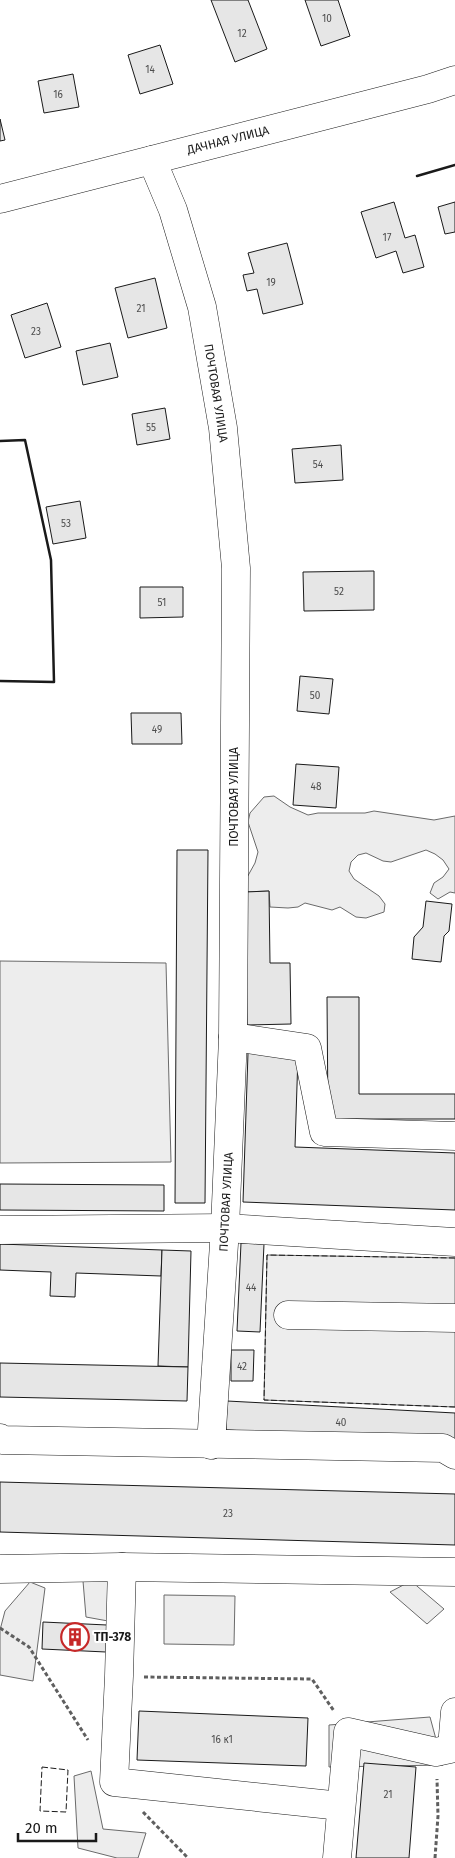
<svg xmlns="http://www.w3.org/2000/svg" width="455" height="1858" font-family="'Fira Sans',sans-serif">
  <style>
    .built { fill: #ededed; stroke: #6a6a6a }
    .building { fill: #e6e6e6; stroke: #1a1a1a }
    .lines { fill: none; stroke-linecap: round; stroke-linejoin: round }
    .minor-casing { stroke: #1a1a1a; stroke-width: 29 }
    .path { stroke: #5f5f5f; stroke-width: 3; stroke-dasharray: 4 2.5; stroke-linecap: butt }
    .minor { stroke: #fff; stroke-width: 28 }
    .fence { stroke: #1a1a1a; stroke-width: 1; stroke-dasharray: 6 2.5; stroke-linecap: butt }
    .wall { stroke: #1a1a1a; stroke-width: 2.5 }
    .labels { text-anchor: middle; stroke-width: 4; stroke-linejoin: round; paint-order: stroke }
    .number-label { font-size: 10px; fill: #4d4d4d }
    .street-label { font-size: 12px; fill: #1a1a1a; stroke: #fff }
    .poi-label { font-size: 12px; font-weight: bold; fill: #1a1a1a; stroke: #fff; text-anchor: start }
  </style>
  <rect width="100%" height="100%" fill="#fff"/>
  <!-- built -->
  <g class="built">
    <path d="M274,796l16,11 18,8 10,-2h47l9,-2 60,9 21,-4v77l-5,-1 -12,7 -8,-6 4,-10 9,-6 6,-8 -6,-9 -8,-6 -9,-4 -35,12 -8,-1 -17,-8 -8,2 -7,7 -2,9 5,8 25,17 6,8 -1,8 -18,6 -10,-1 -16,-10 -8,3 -27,-7 -7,4 -10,1 -18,-1 -1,-16 -24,1v-11l10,-18 3,-11 -10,-30 2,-9 14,-16z"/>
    <path d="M0,961l166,2 5,199 -171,1z"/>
    <path d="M267,1255l188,3v149l-191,-7z"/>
    <path d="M108,1580v41l-22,-4 -3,-36z"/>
    <path d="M411,1581l33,28 -17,15 -37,-32z"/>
    <path d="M30,1582l15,6 -12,93 -33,-6v-45l5,-19z"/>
    <path d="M164,1595l71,1 -1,49 -70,-1z"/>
    <path d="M430,1717l13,48 -114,2v-42z"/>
    <path d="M91,1771l12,58 43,4 -8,25h-21l-39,-10 -4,-72z"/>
  </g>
  <!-- building -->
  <g class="building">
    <path d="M211,0h37l19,49 -32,13z"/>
    <path d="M305,0h33l12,36 -29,10z"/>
    <path d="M160,45l13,39 -33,10 -12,-39z"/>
    <path d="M73,74l6,33 -35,6 -6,-32z"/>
    <path d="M0,119l5,21 -5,1z"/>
    <path d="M394,202l11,36 10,-3 9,32 -21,6 -7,-22 -20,7 -15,-46z"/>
    <path d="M455,202v30l-10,2 -7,-27z"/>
    <path d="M287,243l16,61 -40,10 -6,-25 -10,2 -4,-16 11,-2 -6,-20z"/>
    <path d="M155,278l12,50 -39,10 -13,-50z"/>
    <path d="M47,303l14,44 -36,11 -14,-43z"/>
    <path d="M110,343l8,34 -35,8 -7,-34z"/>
    <path d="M165,408l5,31 -33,6 -5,-31z"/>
    <path d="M341,445l2,35 -48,3 -3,-34z"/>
    <path d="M80,501l6,37 -33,6 -7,-37z"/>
    <path d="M374,571v39l-70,1 -1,-39z"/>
    <path d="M140,587h43v30l-43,1z"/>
    <path d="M300,676l33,3 -4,35 -32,-3z"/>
    <path d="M131,713h50l1,31h-50z"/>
    <path d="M296,764l43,3 -3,41 -43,-3z"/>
    <path d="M177,850h31l-3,353h-30z"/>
    <path d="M269,891l1,72h20l1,61 -44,1 -2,-133z"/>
    <path d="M426,901l26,3 -3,27 -5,5 -3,26 -29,-3 2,-22 9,-10z"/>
    <path d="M327,997h32v97h96v25h-127z"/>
    <path d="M248,1053l50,2 -3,92 160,6v57l-212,-8z"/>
    <path d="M0,1184l164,1v26l-164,-1z"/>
    <path d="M241,1243l23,1 -4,88 -23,-1z"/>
    <path d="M0,1244l162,6 -1,26 -85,-3 -1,24 -25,-1 1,-24 -51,-2z"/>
    <path d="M162,1250l29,1 -3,116 -30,-1z"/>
    <path d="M231,1350h23l-1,31h-22z"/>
    <path d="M0,1363l188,4 -1,34 -187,-4z"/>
    <path d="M227,1401l228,12v28l-229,-11z"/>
    <path d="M0,1482l455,12v51l-455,-13z"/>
    <path d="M43,1622l64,3 -1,27 -64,-3z"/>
    <path d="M139,1711l169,7 -2,48 -169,-6z"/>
    <path d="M364,1763l52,4 -7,91h-53z"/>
  </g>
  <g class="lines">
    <defs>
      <g id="minor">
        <path d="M152,160l21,50 29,97 21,121 13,140 -3,469 -8,191 -14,217"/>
        <path d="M0,199l428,-110 27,-9"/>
        <path d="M233,1037l74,11 17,84 131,4"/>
        <path d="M0,1230l225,-2 230,14"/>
        <path d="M288,1315l167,3"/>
        <path d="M0,1438l2,2 441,8 12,7"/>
        <path d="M122,1567l-3,109 -5,106 227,24"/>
        <path d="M0,1569l122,-2 333,5"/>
        <path d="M452,1747l3,-35"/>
        <path d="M337,1858l11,-126 88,20 19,-4"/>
      </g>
    </defs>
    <!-- minor casing -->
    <use href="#minor" class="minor-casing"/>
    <!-- path -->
    <g class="path">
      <path d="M0,1628l29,19 59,93"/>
      <path d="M144,1677l168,2 22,32"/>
      <path d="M143,1812l45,46"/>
      <path d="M435,1858l3,-42 -1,-37"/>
    </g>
    <!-- minor -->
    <use href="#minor" class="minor"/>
    <!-- fence -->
    <g class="fence">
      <path d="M455,1258l-188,-3 -3,145 191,7"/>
      <path d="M42,1767l26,3 -2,42 -26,-1z"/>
    </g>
    <!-- wall -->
    <g class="wall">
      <path d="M417,176l38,-11"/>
      <path d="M0,441l25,-1 26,120 3,122 -54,-1"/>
    </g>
  </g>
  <!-- icons -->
  <defs>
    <symbol id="building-ring" viewBox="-11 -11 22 22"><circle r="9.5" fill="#fff" stroke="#c62828" stroke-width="1.5"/><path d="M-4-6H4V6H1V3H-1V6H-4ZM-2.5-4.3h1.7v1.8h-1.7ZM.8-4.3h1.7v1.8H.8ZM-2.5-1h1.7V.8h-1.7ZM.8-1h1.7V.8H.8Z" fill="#c62828"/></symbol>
  </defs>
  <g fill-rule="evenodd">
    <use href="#building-ring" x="59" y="1621" width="32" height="32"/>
  </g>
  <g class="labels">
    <!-- number labels -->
    <g class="number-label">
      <text x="327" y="22">10</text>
      <text x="242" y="37">12</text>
      <text x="150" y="73">14</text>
      <text x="58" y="98">16</text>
      <text x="387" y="241">17</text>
      <text x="271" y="286">19</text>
      <text x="141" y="312">21</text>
      <text x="36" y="335">23</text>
      <text x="151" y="431">55</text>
      <text x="318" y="468">54</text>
      <text x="66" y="527">53</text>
      <text x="339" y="595">52</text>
      <text x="162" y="606">51</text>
      <text x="315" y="699">50</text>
      <text x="157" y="733">49</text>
      <text x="316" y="790">48</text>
      <text x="251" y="1291">44</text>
      <text x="242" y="1370">42</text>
      <text x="341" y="1426">40</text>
      <text x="228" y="1517">23</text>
      <text x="222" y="1743">16 к1</text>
      <text x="388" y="1798">21</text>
    </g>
    <!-- street labels -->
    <g class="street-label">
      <text transform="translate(228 140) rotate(-14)" y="4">ДАЧНАЯ УЛИЦА</text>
      <text transform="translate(216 393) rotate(81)" y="4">ПОЧТОВАЯ УЛИЦА</text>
      <text transform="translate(234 797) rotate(-90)" y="4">ПОЧТОВАЯ УЛИЦА</text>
      <text transform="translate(226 1202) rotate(-87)" y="4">ПОЧТОВАЯ УЛИЦА</text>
    </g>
    <!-- poi labels -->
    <g class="poi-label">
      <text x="94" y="1641">ТП-378</text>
    </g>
  </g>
  <!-- scale -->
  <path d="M18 1833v8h78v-8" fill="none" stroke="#1a1a1a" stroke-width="2.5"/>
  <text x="25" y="1833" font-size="15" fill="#1a1a1a" stroke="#ffffff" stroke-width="4" paint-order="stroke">20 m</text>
</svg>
